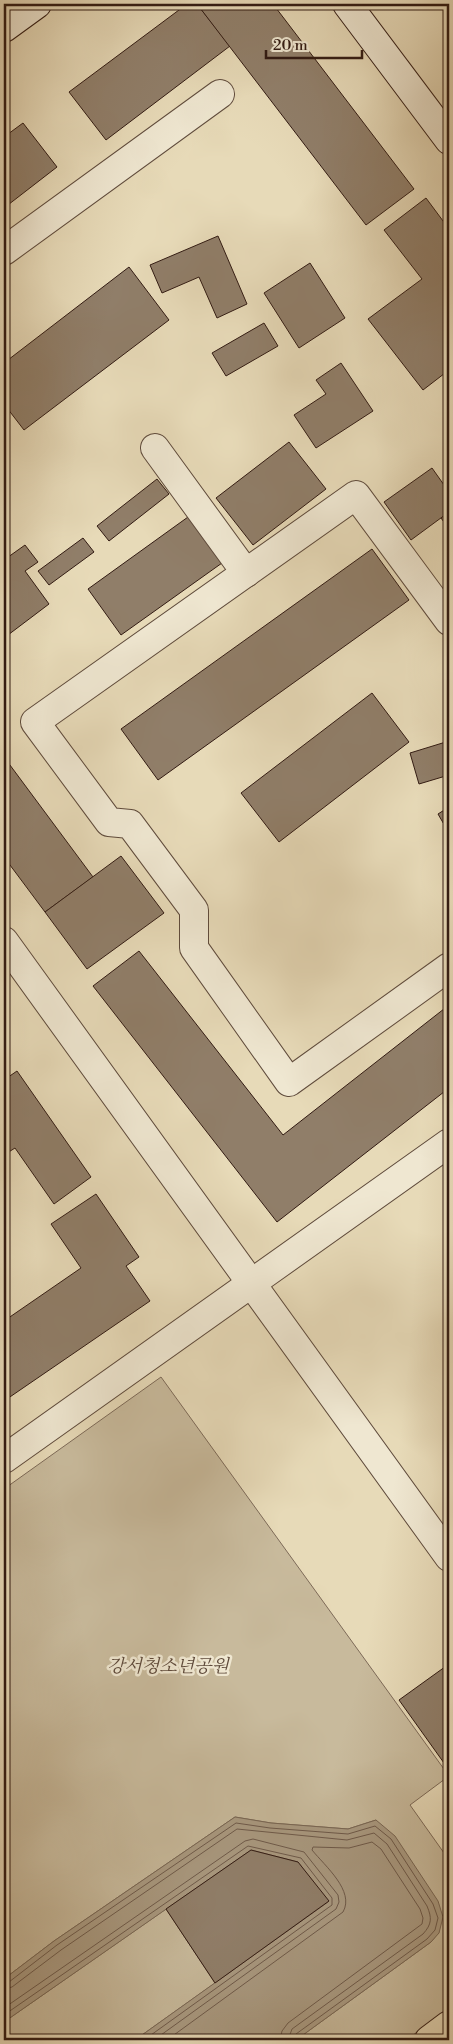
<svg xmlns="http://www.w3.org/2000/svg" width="453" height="2044" font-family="'Libre Bodoni','Noto Serif KR',serif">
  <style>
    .green { fill: #c8ba9c; stroke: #7d6a58 }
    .water { fill: #a99980; stroke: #796754 }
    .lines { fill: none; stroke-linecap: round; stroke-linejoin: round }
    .shore { stroke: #6e5a4a; stroke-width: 1 }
    .building { fill: #907e69; stroke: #321b13 }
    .street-casing { stroke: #5f4b3c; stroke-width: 30 }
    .secondary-casing { stroke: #321b13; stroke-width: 30 }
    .primary-casing { stroke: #321b13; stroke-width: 30 }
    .street { stroke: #efe7d1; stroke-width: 28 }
    .secondary { stroke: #efe7d1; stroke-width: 28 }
    .primary { stroke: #e7dab8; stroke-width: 28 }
    .labels { text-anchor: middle; stroke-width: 5; stroke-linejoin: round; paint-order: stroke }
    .park-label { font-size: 18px; font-style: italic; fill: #5f4b3c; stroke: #efe7d1 }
  </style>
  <rect width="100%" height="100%" fill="#e7dab8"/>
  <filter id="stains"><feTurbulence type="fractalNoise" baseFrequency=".004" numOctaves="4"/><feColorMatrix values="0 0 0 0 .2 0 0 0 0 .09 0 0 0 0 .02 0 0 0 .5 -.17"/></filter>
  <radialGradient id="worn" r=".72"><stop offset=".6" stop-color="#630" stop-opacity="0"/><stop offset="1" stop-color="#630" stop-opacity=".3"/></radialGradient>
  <!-- green -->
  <g class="green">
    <path d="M161,1377l288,399 -39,29 39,55v149l-43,31h-110l135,-98 8,-10 -63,-112 -28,9 -77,-6 -36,-6 -181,124 -50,38v-490z"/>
    <path d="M166,1909l49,74 -80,57h-131v-18z"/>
  </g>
  <!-- water -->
  <path class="water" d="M235,1817l36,6 77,6 28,-9 19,16 43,65 5,16 -4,16 -8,9 -135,98h-161l193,-138 -30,-40 -47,-12 -247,172v-43l50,-38z"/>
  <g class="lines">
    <!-- shore -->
    <g class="shore">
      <path d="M4,1983l5,-1 48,-37 179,-122 34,5 78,6 27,-8 16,13 42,65 5,14 -3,12 -8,9 -131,95 -2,6"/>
      <path d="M4,1989l8,-2 49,-37 176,-121 110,11 27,-7 13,11 40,62c5,12 5,18 -4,28l-131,95 -4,11"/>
      <path d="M4,2008l241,-167 8,-2 51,13 34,43 1,7 -3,7 -182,131"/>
      <path d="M4,2015l244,-169 53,12 31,40v7l-188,135"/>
      <path d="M167,2040l176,-128c12,-21 -18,-46 -31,-62l1,-3 36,1 23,-6 9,7 39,60 3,9 -1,6 -134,99 -6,8 -2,9"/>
    </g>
  </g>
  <!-- building -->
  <g class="building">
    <path d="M187,4h10l33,42 -124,94 -37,-48z"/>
    <path d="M197,4h76l141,185 -48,36z"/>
    <path d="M23,123l34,44 -53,41v-71z"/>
    <path d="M426,198l23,31v141l-26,20 -55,-71 54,-40 -38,-49z"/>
    <path d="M218,236l29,68 -30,14 -18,-41 -37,16 -12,-28z"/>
    <path d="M310,263l35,55 -46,30 -35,-55z"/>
    <path d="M129,267l40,53 -145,110 -20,-26v-41z"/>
    <path d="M264,323l14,23 -52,30 -14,-23z"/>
    <path d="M341,363l32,48 -57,37 -22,-33 32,-21 -10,-14z"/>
    <path d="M289,442l37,47 -73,56 -37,-47z"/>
    <path d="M432,468l17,24v20l-38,28 -27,-38z"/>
    <path d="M157,479l12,15 -60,47 -12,-15z"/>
    <path d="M449,512v17l-8,-11z"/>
    <path d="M188,517l34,46 -101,72 -33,-46z"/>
    <path d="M83,538l11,14 -45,33 -11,-14z"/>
    <path d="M25,545l13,17 -13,9 24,33 -45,34v-78z"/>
    <path d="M372,549l37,51 -251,180 -37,-51z"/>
    <path d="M372,693l37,49 -130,100 -38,-49z"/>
    <path d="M449,741v34l-30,9 -9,-31z"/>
    <path d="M4,757l89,120 -48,35 -41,-55z"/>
    <path d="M449,807v26l-11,-19z"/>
    <path d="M121,856l43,57 -77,56 -42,-57z"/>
    <path d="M139,951l144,184 166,-130v83l-172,134 -184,-236z"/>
    <path d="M17,1071l74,106 -37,27 -39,-56 -11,7v-75z"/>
    <path d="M96,1194l43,63 -13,9 24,35 -146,100v-80l77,-53 -30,-44z"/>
    <path d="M449,1664v106l-50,-70z"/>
    <path d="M251,1850l47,12 31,39 -114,82 -49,-74z"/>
  </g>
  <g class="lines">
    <defs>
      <g id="street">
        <path d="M4,251l216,-157"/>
        <path d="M155,448l91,125"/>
        <path d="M449,621l-93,-126 -321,227 74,100 21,2 64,86v38l95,134 160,-115"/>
        <path d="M4,941l445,616"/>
        <path d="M4,1459l445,-316"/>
      </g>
      <g id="secondary">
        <path d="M347,4l102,136"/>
        <path d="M4,28l33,-24"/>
      </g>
      <path id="primary" d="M429,2040l20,-15"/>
    </defs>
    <!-- street casing -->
    <use href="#street" class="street-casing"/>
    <!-- secondary casing -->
    <use href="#secondary" class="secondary-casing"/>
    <!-- primary casing -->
    <use href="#primary" class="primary-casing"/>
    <!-- street -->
    <use href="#street" class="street"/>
    <!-- secondary -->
    <use href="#secondary" class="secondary"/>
    <!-- primary -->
    <use href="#primary" class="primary"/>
  </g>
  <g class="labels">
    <!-- park labels -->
    <g class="park-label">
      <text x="168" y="1672">강서청소년공원</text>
    </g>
  </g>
  <!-- margin -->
  <rect width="453" height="2044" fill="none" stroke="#e7dab8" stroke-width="20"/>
  <rect x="5" y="5" width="443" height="2034" fill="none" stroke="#321b13" stroke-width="2.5"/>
  <rect x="10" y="10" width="433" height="2024" fill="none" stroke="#321b13"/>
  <!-- scale -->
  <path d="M266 50v8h96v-8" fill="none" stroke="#321b13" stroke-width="2.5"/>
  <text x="273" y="50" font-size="15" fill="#321b13" stroke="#efe7d1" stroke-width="4" paint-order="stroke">20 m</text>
  <rect width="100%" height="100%" filter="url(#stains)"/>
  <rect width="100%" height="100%" fill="url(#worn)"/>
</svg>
